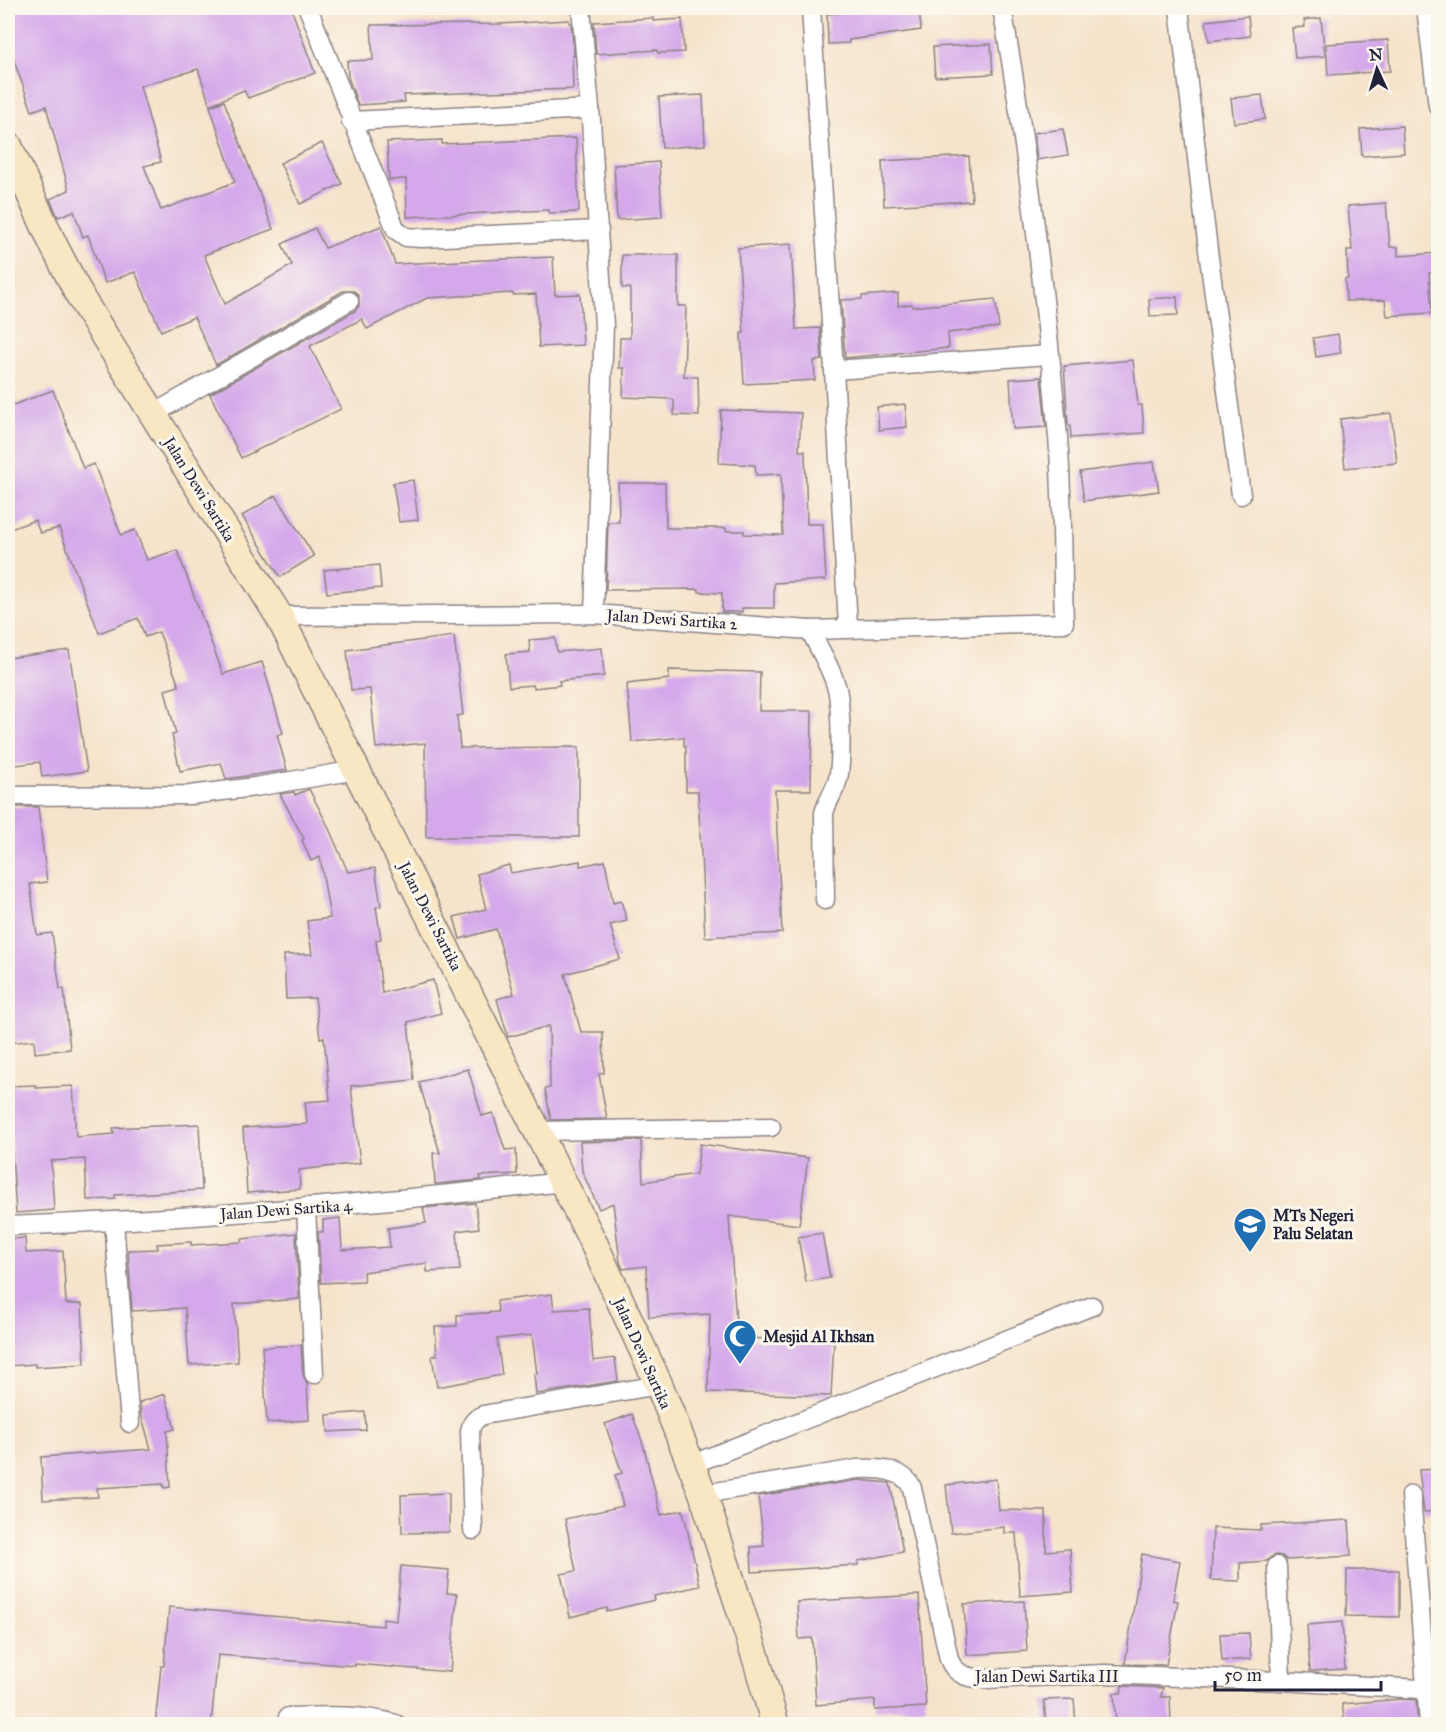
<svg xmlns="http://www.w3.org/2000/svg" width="1446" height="1732" font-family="'IM FELL Great Primer',serif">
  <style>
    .building { fill: #d4a8ea }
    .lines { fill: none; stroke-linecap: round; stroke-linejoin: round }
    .street-casing { stroke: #8c8283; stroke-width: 21 }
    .secondary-casing { stroke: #8c8283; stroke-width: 30 }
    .street { stroke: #fff; stroke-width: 18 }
    .secondary { stroke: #f9e7c3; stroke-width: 27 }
    .labels { text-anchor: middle; stroke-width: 6; stroke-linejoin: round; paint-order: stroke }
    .street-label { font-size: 16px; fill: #22223b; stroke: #fbf7ec }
    .poi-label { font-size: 16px; font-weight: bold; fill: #22223b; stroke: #fbf7ec; text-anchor: start }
  </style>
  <rect width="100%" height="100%" fill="#fbf7ec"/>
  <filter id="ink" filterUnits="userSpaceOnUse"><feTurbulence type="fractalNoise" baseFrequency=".0167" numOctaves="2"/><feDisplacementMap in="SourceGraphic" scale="12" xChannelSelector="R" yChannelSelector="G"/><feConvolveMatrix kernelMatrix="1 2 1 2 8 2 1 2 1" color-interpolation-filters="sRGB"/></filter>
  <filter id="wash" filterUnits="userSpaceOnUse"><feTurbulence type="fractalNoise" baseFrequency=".008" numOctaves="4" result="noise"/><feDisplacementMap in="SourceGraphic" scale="24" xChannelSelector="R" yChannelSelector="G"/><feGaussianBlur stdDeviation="1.35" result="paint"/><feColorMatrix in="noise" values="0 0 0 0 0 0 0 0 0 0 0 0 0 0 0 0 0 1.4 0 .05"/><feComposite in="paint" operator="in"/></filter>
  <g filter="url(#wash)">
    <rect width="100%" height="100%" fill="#f6e3cb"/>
    <g id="blocks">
      <!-- building -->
      <g class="building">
        <path d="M22,8h269l24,65 -67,25 -4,-8 -34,15 -12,-36 -58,17 21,76 -17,4 17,44 74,-28 -25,-76 14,-5 49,128 -69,26 21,49 67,-39 -10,-21 33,-16 10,20 56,-22 14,38 158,-7 2,38 25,-1 3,51 -44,2 -3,-53 -23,1 -1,-2 -85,5 -60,31 -5,-10 -52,27 31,63 -100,49 -31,-64 145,-83 4,-5v-10l-5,-5h-11l-127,74 -22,-48 -33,14 -26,-59 -30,11 -17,-48 -5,2 -9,-26 -16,6 -8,-18 19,-9 -23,-84 -14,5 -24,-67v-32z"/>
        <path d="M849,8h70l2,22 -72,10v3l-21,1 -1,-30 22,-2z"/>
        <path d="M1248,16l2,20 -41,5 -3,-20z"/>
        <path d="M653,18v3l29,-2 2,33 -26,1 -1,-3 -61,4 -2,-32z"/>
        <path d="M1321,18l4,38 -30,2 -3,-30 13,-1 -1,-7z"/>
        <path d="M569,20v3h2l3,33h-2l1,33 -169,6 1,7 -47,3 -10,-28 -1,-16 26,-1 -2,-35 128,-1z"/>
        <path d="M1388,40l2,31 -62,4 -2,-31z"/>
        <path d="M991,44l2,30 -58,3 -2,-30z"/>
        <path d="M703,95l2,50 -43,3 -3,-51z"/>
        <path d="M1262,95l3,24 -31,4 -3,-25z"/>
        <path d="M1402,126l2,27 -42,3 -2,-27z"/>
        <path d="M1063,129l5,26 -31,5 -3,-27z"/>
        <path d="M576,138l3,74 -30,1v-3l-142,7 -1,-38 -17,1 -2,-38 55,-2v4z"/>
        <path d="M322,143l20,41 -42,20 -20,-41z"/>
        <path d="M969,156l3,45 -88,5 -2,-45z"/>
        <path d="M659,162l3,55 -45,3 -3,-55z"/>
        <path d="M1386,203l4,44h8v9l40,-3v19l-9,1 3,40 -45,3 -2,-16 -39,1 -1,-22h3l-1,-29h5l-4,-44z"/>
        <path d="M791,244l5,85 24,-1 2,32 -8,1 1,19 -71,4 -3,-51h3l-6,-85z"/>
        <path d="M622,255h56v51h8l-2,70 14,1 1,39 -25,-1v-14l-2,-2 -49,-2 1,-29h-5l1,-30h10v-50h-8z"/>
        <path d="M898,293v13l14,-2v3l83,-8 4,28 -51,6 1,15 -104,10 -4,-58 21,-1v-3z"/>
        <path d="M1177,297l1,18 -28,1 -1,-17z"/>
        <path d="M1338,334l3,19 -25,4 -3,-19z"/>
        <path d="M1133,360l5,45h4l2,28 -73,5 -1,-13h-2l-4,-59z"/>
        <path d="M1041,377l5,50 -33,2 -3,-50z"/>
        <path d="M53,390l30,78 11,-4 27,71 14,-5 12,30 30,-10 46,124 39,-12 21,71 -6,2 10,35 -61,9 -5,-16 -41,8 -8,-36 4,-1 -11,-44 14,-4 -20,-54 -14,5 -7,-19 -39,15 -40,-105 -19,5 -5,-13 -27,10v-123z"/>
        <path d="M905,404l2,23 -28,3 -2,-23z"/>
        <path d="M721,410l80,3 -2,38h6l2,73h16l3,56 -52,3v25h-32v4h-20v-19l-23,-1v-3l-93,1 2,-68h11l-1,-39h47l1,45h60v3h18v3l39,1 -2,-61 -25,1 -1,-10 -36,-2z"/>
        <path d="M1391,413l6,50 -52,5 -5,-49z"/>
        <path d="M1154,462l5,29 -75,10 -4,-29z"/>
        <path d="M413,480l5,40 -19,2 -6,-39z"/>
        <path d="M276,495l38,61 -34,21 -38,-61z"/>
        <path d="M379,565l2,23 -54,5 -3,-23z"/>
        <path d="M454,636l9,79 -6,1 3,32 119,-1v90h-153l-1,-94 -49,5 -6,-59 -19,1 -4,-40z"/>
        <path d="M555,638l2,14 45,-4 2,28 -45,5 1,4 -26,3 -1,-3 -24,2 -3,-33 24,-2 -1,-12z"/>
        <path d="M69,650l18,121 -45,6 -2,-15 -32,4v-108z"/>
        <path d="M669,670l91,2 -1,39h53l-1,79h-36l7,143 -77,4 -7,-146h-12v-45h-2v-9l-52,5 -5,-58 42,-5z"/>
        <path d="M309,789l17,33 22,50 27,-4 6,38 -5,1 5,32 -5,1 6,53 51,-13 8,33 -33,9 6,58 -63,6 9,77 -61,7 1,19 -53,4 -4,-65 64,-4 -2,-22 25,-2 -6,-63 -4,1 -5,-40 -29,1 -2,-44 28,-1 -5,-33 23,-3 -10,-61 -9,4 -9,-21 2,-1 -24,-45 14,-2 1,3z"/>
        <path d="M8,807h30l9,75 -17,2 7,51 15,-2 8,56h4l6,60 -35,4 -1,-13 -26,3v-140l4,-1 -4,-38z"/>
        <path d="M580,861v5l25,-5 8,42 8,-2 6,20 -17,4 10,34 -55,15 16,58h22l1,41 -5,1 8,45 -56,1 -6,-31 5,-1 -1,-62 -41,11 -11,-38 17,-5 -18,-65 -36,10 -6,-22 32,-8 -9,-35 32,-9 2,8z"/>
        <path d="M468,1069l14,47 11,-3 12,37 11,-1 1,25 -37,2 1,4 -46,4 -2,-31h7l-21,-71z"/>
        <path d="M36,1085v3l37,-2 3,51 38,-3 -1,-6 86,-4 3,66 -87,5v4l-28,1 -2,-41 -34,2 3,49 -38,3 -5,-74h-2l-1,-53z"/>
        <path d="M641,1140l2,42 53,-8 4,-30 108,14 -9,67 -70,-9 8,122 97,3 -3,55 -123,-4 2,-78 -61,3 -3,-51 -23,3 -3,-7 -7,-59 -14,6 -17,-38 -2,-29z"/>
        <path d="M475,1203l4,25 -22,3 3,39 -33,2v-9l-64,9 1,9 -43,2 -3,-51h5v-12l17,-2 2,32 48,-3 -2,-19 38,-5 -3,-15z"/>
        <path d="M296,1233l3,66 -65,5 4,58 -49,3 -4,-57 -53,3 -4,-61 30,-1 -1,-5 34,-2v3l51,-3v-3z"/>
        <path d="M822,1233l8,45 -24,4 -8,-45z"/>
        <path d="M25,1238l1,15 37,-2 3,53h16l3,60 -50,3v-3l-27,2v-127z"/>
        <path d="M552,1294l2,16 35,-2 4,53 22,-3 3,23 -82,13 -2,-20h3l-5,-39 -35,4 5,36 -65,12 -5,-31 5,-1 -2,-28 22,-1v-11l41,-3 -1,-11z"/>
        <path d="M301,1345l2,30 4,8 2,37 -42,3 -5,-76z"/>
        <path d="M165,1394l10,35 -8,2 3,56 -6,1 -1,-4 -66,4 1,9 -55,3 -2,-43 110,-8 -10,-35 -1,-12z"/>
        <path d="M365,1412l1,18 -38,2 -1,-17z"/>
        <path d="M632,1414l11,30 18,71 22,-5 17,76 -46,10 1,4 -48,11v-3l-37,9 -9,-43 15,-3 -11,-52 58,-13 -8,-31 7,-2 -17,-49z"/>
        <path d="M1438,1469v42l-14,1 -5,-42z"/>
        <path d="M996,1479l3,31 47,1v40l24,-2 3,43 -53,4 -4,-63h-12v-6l-53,6 -5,-48z"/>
        <path d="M858,1480l32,3 13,69 -45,9v4l-106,7 -1,-25 13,-1 -6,-50z"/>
        <path d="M449,1493v39l-47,1 -1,-38z"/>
        <path d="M1349,1520l2,36 -64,4 -5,-4 -6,-1 -5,2 -4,4 -27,2v18l-29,-1 2,-52 48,2v-5z"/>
        <path d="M1142,1554l38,7 -7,39 5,1 -12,64 -41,-1z"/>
        <path d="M401,1566l48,4 -2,23 10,1 -7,78 -95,-8v2l-137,-11 -7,70h-56l6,-59h3l5,-59 214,19v-7l13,2z"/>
        <path d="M1347,1570h52v47l-53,-1z"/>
        <path d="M919,1595l7,112 -51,3v-10l-59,5 -4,-67 -13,1 -2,-37z"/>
        <path d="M1024,1601l3,50 -60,4 -3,-51z"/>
        <path d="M1342,1622l3,47 -35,2 -3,-46z"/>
        <path d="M1249,1633l2,26 -29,2 -2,-27z"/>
        <path d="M1122,1686l41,2 -2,9h9l1,28h-55l-2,-32h7z"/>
        <path d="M1074,1699l2,26h-30l-2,-25z"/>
        <path d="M1401,1699l15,1 2,25h-73l-3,-21z"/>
      </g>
    </g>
  </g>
  <g filter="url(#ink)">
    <use href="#blocks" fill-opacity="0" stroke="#8c8283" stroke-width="1.5"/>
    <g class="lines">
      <defs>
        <g id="street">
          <path d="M308,8l88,222 10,7 16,1 177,-8"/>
          <path d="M581,8l10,112 13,205 -10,289"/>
          <path d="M811,8l23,362 14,257"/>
          <path d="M1179,8l29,242 33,245"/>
          <path d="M1426,8l12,98"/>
          <path d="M351,121l239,-12"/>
          <path d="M834,370l215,-15"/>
          <path d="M153,414l196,-113"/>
          <path d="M279,616l315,-2 216,16 254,-7c-2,-62 -1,-125 -6,-186 -13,-144 -31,-288 -56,-429"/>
          <path d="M810,630c9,19 22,39 27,59 4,16 5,74 1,90 -3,12 -11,22 -14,34l1,87"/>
          <path d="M8,796l182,-1 65,-8 102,-17"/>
          <path d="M539,1131l232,-4"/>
          <path d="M306,1207l8,167"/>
          <path d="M114,1222l16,201"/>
          <path d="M8,1226c185,-7 370,-23 555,-44"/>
          <path d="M690,1465l402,-159"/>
          <path d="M703,1494l154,-25c18,-1 47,-1 55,19l37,171c6,17 21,19 37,20l119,-5 176,7 157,9"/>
          <path d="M1411,1495l18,229"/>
          <path d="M473,1530l-3,-99c2,-9 5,-12 13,-16l176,-30"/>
          <path d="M1277,1566l4,115"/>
          <path d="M288,1717c37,-1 72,-3 108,7"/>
        </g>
        <path id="secondary" d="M8,145l45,99 29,56 197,316 316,630 64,139 44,109 54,167 18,63"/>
      </defs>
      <!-- street casing -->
      <use href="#street" class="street-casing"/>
      <!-- secondary casing -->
      <use href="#secondary" class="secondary-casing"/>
      <!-- street -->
      <use href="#street" class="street"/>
      <!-- secondary -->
      <use href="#secondary" class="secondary"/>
    </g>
  </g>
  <!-- icons -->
  <defs>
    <symbol id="school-pin" viewBox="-11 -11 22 30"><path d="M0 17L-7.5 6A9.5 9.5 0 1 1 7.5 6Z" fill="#1f6fb2" stroke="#fbf7ec"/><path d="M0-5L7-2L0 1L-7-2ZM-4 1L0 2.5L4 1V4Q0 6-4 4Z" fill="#fff"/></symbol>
    <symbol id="mosque-pin" viewBox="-11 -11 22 30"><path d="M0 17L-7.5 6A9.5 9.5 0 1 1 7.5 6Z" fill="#1f6fb2" stroke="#fbf7ec"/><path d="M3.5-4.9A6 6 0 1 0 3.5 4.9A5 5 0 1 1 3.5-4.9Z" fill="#fff"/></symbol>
  </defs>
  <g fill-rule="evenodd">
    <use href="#school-pin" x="1231" y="1205" width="38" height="52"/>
    <use href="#mosque-pin" x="721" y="1317" width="38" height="52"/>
  </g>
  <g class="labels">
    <!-- street labels -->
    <g class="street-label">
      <text transform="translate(200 489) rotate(58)" y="6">Jalan Dewi Sartika</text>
      <text transform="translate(672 619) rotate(4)" y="6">Jalan Dewi Sartika 2</text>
      <text transform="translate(431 916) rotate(63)" y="6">Jalan Dewi Sartika</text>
      <text transform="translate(286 1209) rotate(-4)" y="6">Jalan Dewi Sartika 4</text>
      <text transform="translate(643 1353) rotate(66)" y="6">Jalan Dewi Sartika</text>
      <text x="1047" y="1682">Jalan Dewi Sartika III</text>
    </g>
    <!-- poi labels -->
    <g class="poi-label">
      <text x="1273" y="1221">MTs Negeri<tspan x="1273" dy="18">Palu Selatan</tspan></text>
      <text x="763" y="1342">Mesjid Al Ikhsan</text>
    </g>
  </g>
  <!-- margin -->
  <rect width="1446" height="1732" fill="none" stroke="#fbf7ec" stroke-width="30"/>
  <!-- north arrow -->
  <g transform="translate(1377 69) rotate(356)" stroke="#fbf7ec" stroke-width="4.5" paint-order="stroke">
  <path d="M0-4.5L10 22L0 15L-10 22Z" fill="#22223b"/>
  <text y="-9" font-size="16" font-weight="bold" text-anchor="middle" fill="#22223b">N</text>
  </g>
  <!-- scale -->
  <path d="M1215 1681v9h166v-9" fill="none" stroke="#22223b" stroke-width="3"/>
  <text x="1224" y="1681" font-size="18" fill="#22223b" stroke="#fbf7ec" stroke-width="4.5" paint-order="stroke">50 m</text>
</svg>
